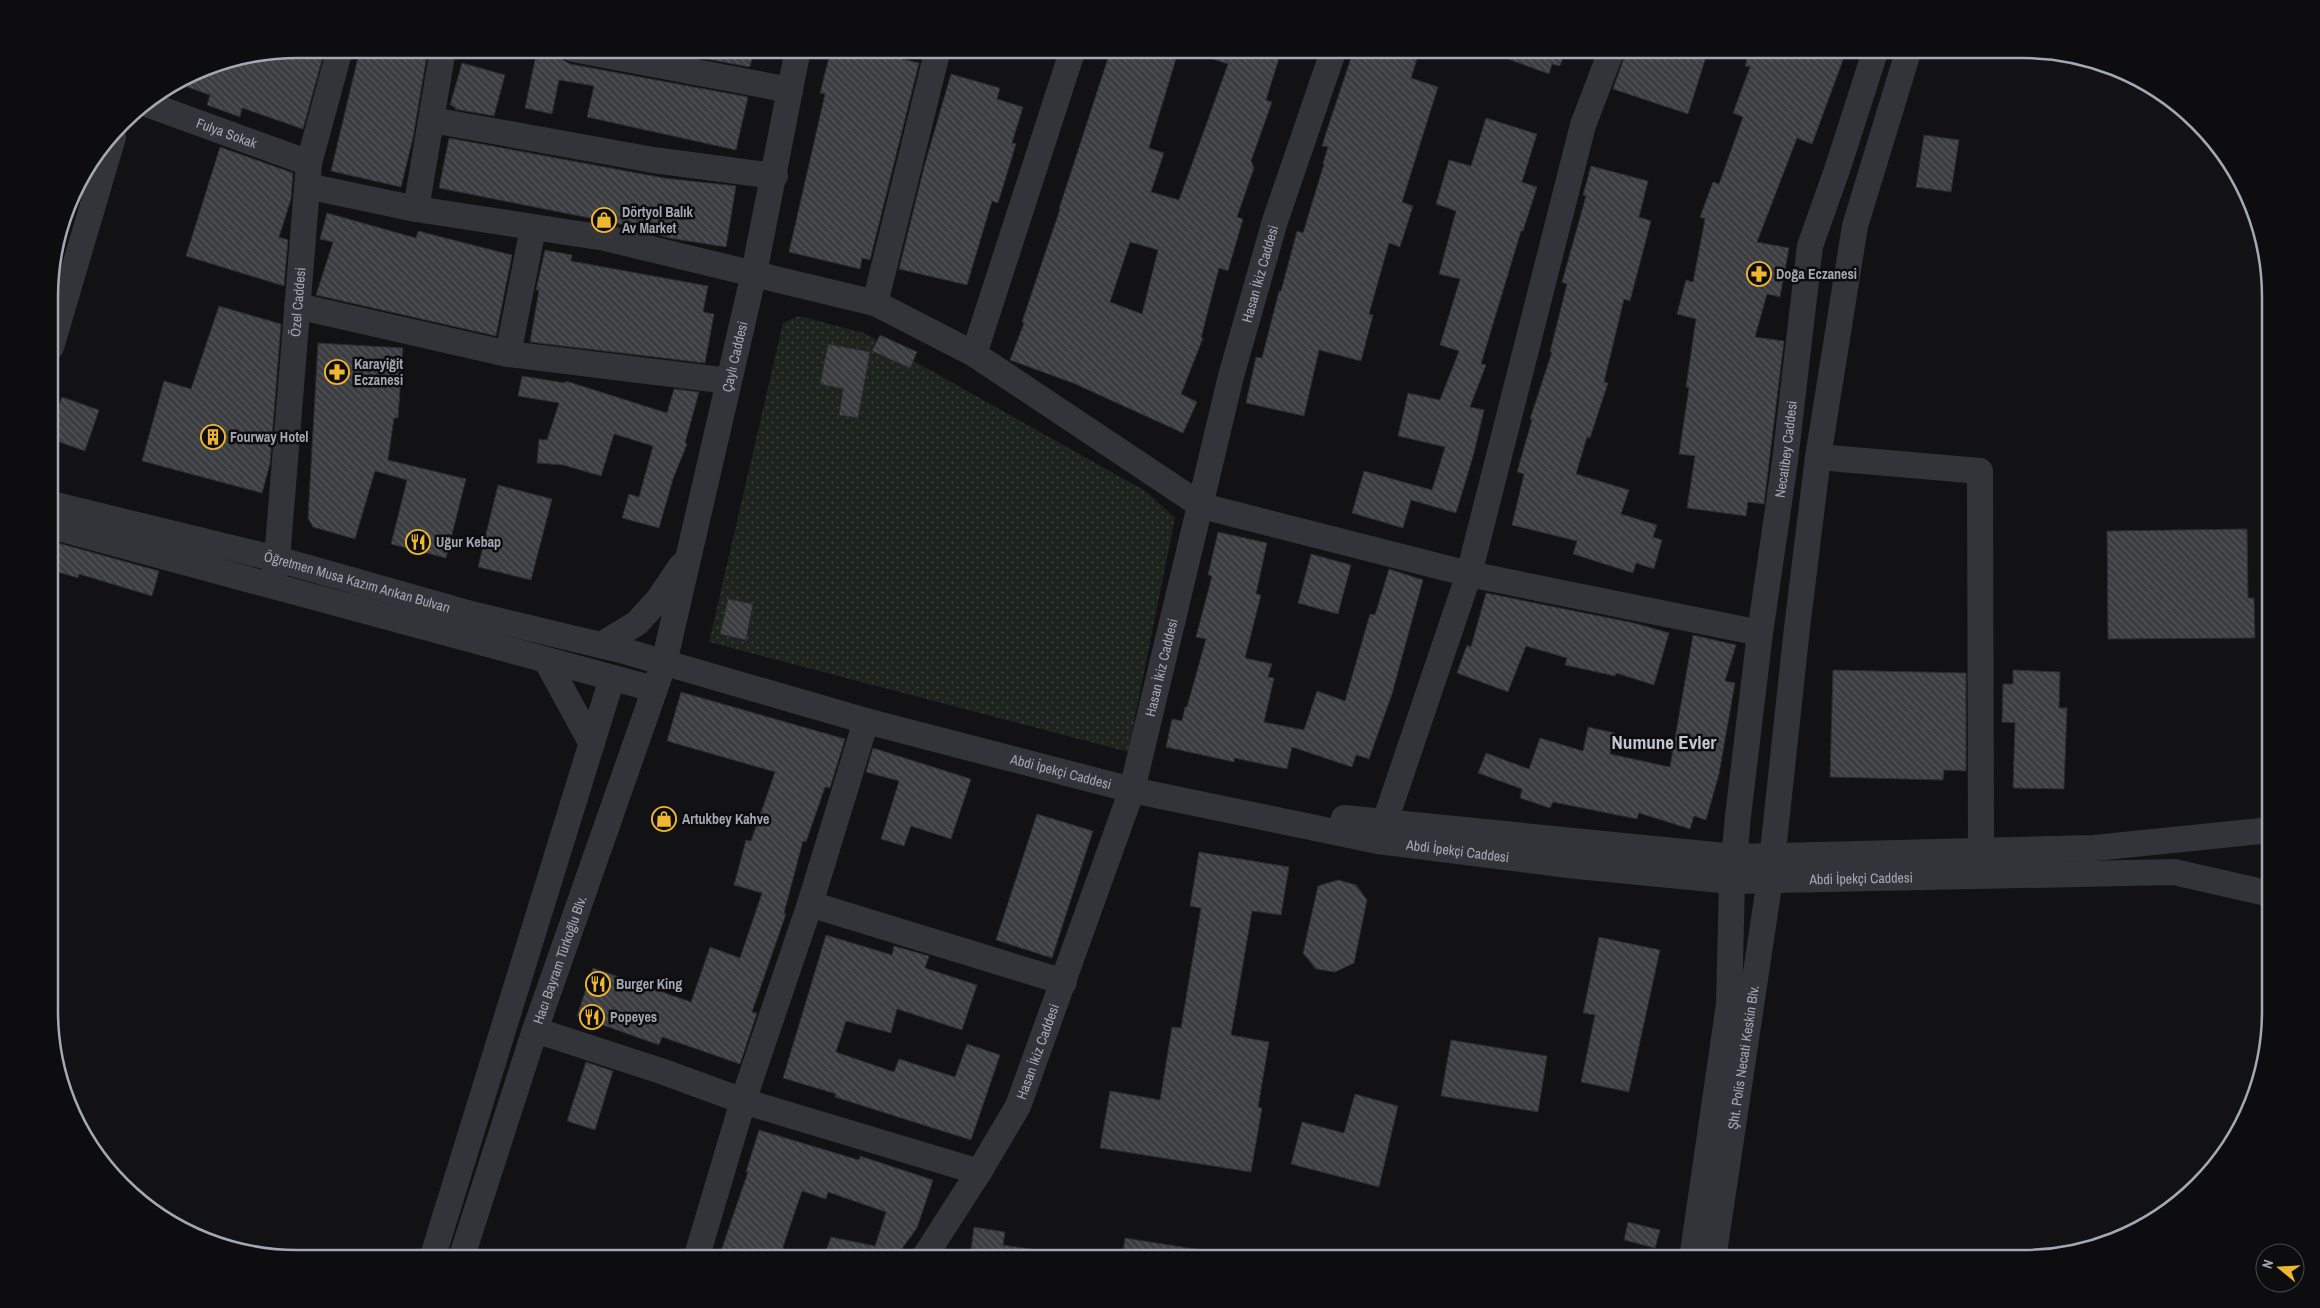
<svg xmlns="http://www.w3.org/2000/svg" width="2320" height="1308" font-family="'Archivo Narrow',sans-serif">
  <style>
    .park { fill: url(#park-dots) }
    .building { fill: url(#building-back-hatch); stroke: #2c2c30; fill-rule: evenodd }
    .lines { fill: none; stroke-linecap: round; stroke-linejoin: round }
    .minor { stroke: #333439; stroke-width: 26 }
    .labels { text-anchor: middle; stroke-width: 5; stroke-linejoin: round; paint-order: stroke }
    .street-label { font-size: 14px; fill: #a4a8b4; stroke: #0d0d0f }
    .poi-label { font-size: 14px; font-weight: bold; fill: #a4a8b4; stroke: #0d0d0f; text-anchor: start }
    .district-label { font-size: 19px; font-weight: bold; fill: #c5c7d0; stroke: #0d0d0f }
    .rim { fill: none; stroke: #a4a8b4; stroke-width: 2.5 }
  </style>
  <defs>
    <pattern id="park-dots" width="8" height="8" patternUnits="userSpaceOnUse" patternTransform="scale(1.25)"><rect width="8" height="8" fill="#1d241e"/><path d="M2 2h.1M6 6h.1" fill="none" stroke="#3b413c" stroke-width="1.8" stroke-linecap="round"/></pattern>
    <pattern id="building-back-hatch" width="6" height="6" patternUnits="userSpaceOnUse" patternTransform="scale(1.25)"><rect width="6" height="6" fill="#3c3d41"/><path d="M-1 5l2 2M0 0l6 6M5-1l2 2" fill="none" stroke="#55565a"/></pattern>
  </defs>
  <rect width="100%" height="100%" fill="#121214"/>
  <!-- park -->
  <path class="park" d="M799,316l65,17 283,159 28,26 -47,234 -419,-110 74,-319z"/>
  <!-- building -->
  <g class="building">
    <path d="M296,49h29l-22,80 -61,-21 -2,9 -33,-12 3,-10 -34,-12 26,-16z"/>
    <path d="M360,49h68l-15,89 -12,49 -70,-16z"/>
    <path d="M652,49h102l-4,18z"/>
    <path d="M831,49h29l59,14 -49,197 -8,-2 -2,11 -71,-17 36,-158 -5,-1z"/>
    <path d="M1111,49h68l-30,99 15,5 -13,39 28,8 49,-136 -37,-12 1,-3h90l-16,51 6,2 -21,59 3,7 -17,49 6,2 -15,52 -9,-3 -18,70h2l-22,56 16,8 -14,31 -110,-50 -63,-23 14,-37 -2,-1 38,-113h-1zM1130,242l28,8 -16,64 -32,-12z"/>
    <path d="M1358,49h62l-9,29 27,9 -36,115 11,4 -13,41 -11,-4 -20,71 4,1 -12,46 -42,-11 -15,66 -58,-13 10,-46 6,1 17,-67h2l16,-60 6,2 21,-69 -1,-1 5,-16 -6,-1 6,-19 23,-69 3,1z"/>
    <path d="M1486,49h80l-6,17 -8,-2 -3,10 -63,-23z"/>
    <path d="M1627,49h54l25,8 -18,57 -75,-25z"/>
    <path d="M1750,49h97l-35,95 -15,-6 -40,104 32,6 -9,49 -13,-3 -12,43 29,4 -20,163 -16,-2 -2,14 -59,-8 8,-52 -16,-2 10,-66 -3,-1 10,-68 -19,-5 9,-34 7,2 12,-63 -5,-2 13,-35 6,2 24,-67 -10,-4 17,-46 -5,-1z"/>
    <path d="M537,50l22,4 4,6 7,4 178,33 -12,53 -149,-33 7,-31 -35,-6 -7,34 -27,-6z"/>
    <path d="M462,63l43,12 -11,41 -39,-7v-2l-5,-2z"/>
    <path d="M951,74l49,14 -3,11 26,8 -11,36 4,1 -18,59 -6,-2 -25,84 -68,-16 25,-102z"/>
    <path d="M1486,118l51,16 -15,48 15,5 -14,44h-2l-40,133 5,1 -16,42 14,3 -10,43 -18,60 -45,-13 -8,28 -51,-15 12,-42 68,19 13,-43 -47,-11 10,-43 32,7 19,-49 -19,-6 20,-66 -21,-5 17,-63 -20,-7 13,-44 22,6z"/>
    <path d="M1924,135l35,5 -8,52 -35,-5z"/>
    <path d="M449,138l215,40 72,8 -10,61 -57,-9 -14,-4v-3l-216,-43z"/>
    <path d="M220,147l73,26 -2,26 -12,38 9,3 -4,46 -98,-30z"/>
    <path d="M1591,166l57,15 -9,36 12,4 -21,80 -6,-2 -20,83 4,1 -18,55 -3,-1 -11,37 53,16 -8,24 36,11 -4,12 9,3 -8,29 -18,-6 -3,10 -60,-19 4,-13 -65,-16 12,-51 -7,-2 15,-52 -2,-1 22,-67h-2l17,-68 -5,-2 24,-86 -3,-1z"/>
    <path d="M327,213l89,25 2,-7 94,24 -16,81 -180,-41 17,-53 -13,-3z"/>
    <path d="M545,250l27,5 -1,6 137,25 -5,26 11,2 -9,49 -175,-21 9,-52h-3z"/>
    <path d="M219,306l62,18 -11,140 -8,29 -120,-32 22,-80 27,8z"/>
    <path d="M880,335l37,17 -7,16 -38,-17z"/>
    <path d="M318,343l85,5 -5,70h-4l-6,42 78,19 -20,79 -55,-14 16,-64 -32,-9 -20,68 -42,-12 -5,-9z"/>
    <path d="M828,344l42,8 -12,66 -19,-3 4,-26 -23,-5z"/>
    <path d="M522,376l43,7 1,-2 101,32 7,-24 25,3 -14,51 2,1 -14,35 -14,49 -37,-10 7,-24 10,3 14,-51 -39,-12 -13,42 -38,-11 -26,-2 2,-24 8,1 12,-37 -41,-7z"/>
    <path d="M62,397l37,13 -14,41 -34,-12v-12z"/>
    <path d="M498,485l54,14 -21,81 -53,-13z"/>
    <path d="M2247,529l1,69h6l1,40 -147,1 -1,-108z"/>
    <path d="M1218,532l49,11 -11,51 5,1 -16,63 27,6 -4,13 6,1 -10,44 40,8 13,-39 28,10 25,-87 5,1 14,-46 34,11 -31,114 -23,65 -13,-4 -4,12 -60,-20 -5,22 -53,-11v4l-68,-15 6,-28 10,2 3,-14h2l19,-68 -10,-2 16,-61 -4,-1z"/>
    <path d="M51,541l108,30 -7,25 -73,-22 -1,4 -27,-8z"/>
    <path d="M1311,554l40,11 -13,49 -40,-11z"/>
    <path d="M1486,593l148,30 35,10 -15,52 -38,-12 -1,3 -50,-11 2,-7 -41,-12 -18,46 -51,-19 10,-28 4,2z"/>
    <path d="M728,599l25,5 -7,36 -26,-6z"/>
    <path d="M1693,635l43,10 -11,36 10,2 -16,91 -13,46 -12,-4 -4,13 -51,-16 -2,6 -84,-17 -3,6 -30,-10 2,-9 -44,-16 8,-20 43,16 11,-31 43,13 5,-24 27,6 -5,21 60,13z"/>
    <path d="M1833,670l133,3v98l-22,-1 -1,10 -113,-3z"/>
    <path d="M2013,670l47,2 -1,36h8l-3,81 -51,-1 2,-65 -13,-1 1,-38h10z"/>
    <path d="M681,692l164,47 -15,49 -5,-1 -19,55 -3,-1 -19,72 2,1 -34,98 5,1 -17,51 -78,-27 -3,8 -82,-29 16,-48 98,34 19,-55 30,11 22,-65 -28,-8 12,-45 5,1 24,-69 -108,-31z"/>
    <path d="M873,748l98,31 -20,60 -40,-13 -7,20 -23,-7 18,-58 -33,-9z"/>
    <path d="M1037,814l56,17 -41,127 -56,-18z"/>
    <path d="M1199,852l90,15 -8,48 -29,-4 -21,124 38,7 -11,65 4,1 -11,64 -151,-24 10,-57 50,9 12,-73 9,1 20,-120 -11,-2z"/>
    <path d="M1338,880l18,5 11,15 -13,63 -19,9 -19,-3 -13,-16 15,-67z"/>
    <path d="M826,935l66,20 2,-9 35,10 -4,12 52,17 -15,45 -65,-21 -6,24 -45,-12 -10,31 58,20 5,-13 56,18 12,-33 33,11 -29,85 -111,-35 -25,-8 1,-3 -53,-16z"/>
    <path d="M1599,937l61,13 -31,142 -48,-10 14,-67 -12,-2z"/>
    <path d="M1451,1040l96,16 -9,56 -97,-16z"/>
    <path d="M586,1062l27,9 -18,59 -28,-9z"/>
    <path d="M1355,1094l43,12 -19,81 -88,-23 11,-42 42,11z"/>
    <path d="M759,1130l100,30 1,-4 73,24 -16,48 -16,22 4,1v8h-82l8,-22 44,9 11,-34 -58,-20 -2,7 -24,-8 -23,68h-44l-15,-5 28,-82h-2z"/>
    <path d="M1628,1222l32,8 -5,18 -31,-8z"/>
    <path d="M974,1227l31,5 -2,13 33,5 -1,9h-52l1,-7 -13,-2z"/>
    <path d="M1125,1238l76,12 -1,9h-78z"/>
  </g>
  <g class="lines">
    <!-- minor -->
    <g class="minor">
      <path d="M573,49l217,41"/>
      <path id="s1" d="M144,103l165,60"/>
      <path d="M432,120l221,40 122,16"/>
      <path d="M307,186l109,23 189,29 270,65 99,51 228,152 267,68 291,59"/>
      <path d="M416,209l27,-160"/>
      <path d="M875,303l63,-254"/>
      <path d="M297,306l211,48 221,27"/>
      <path d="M51,347l62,-210"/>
      <path d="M508,354l25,-126"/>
      <path d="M974,354l99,-305"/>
      <path d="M1818,457l162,14 1,380"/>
      <path id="s2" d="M51,504l226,55 194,55 150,36 245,71 266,69 246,51 199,25 155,15 442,-9 97,22"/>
      <path d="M51,526l603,163"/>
      <path id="s3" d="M274,575l3,-16 32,-396 31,-114"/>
      <path d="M601,645l36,-22 21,-23 23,-34"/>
      <path d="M546,660l46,84"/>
      <path d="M1344,818l391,39 359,-9 177,-18"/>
      <path d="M1379,839l90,-265 114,-449 29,-76"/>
      <path d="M810,904l254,78"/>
      <path d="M535,1030l126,41 82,30 236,71"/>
      <path d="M432,1259l180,-581"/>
      <path id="s4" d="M461,1259l74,-229 129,-367 90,-390 44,-224"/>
      <path d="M696,1259l47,-158 67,-197 56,-183"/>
      <path id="s5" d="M923,1259l56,-87 39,-66 114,-316 99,-414 44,-155 59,-172"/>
      <path id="s6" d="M1692,1259l37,-255 3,-123 6,-65 22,-183 25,-172 25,-215 27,-76 39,-121"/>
      <path id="s7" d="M1713,1259l57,-380 27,-251 21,-171 37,-231 54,-177"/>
    </g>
  </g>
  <!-- icons -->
  <defs>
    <symbol id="shop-ring" viewBox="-11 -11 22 22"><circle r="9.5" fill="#0d0d0f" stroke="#efb62f" stroke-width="1.5"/><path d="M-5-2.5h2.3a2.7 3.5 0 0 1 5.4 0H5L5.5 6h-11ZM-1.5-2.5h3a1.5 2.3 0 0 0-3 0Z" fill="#efb62f"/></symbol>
    <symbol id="pharmacy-ring" viewBox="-11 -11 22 22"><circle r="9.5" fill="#0d0d0f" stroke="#efb62f" stroke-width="1.5"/><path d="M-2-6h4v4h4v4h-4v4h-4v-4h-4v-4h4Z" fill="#efb62f"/></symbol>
    <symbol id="building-ring" viewBox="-11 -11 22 22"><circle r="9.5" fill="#0d0d0f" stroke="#efb62f" stroke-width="1.5"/><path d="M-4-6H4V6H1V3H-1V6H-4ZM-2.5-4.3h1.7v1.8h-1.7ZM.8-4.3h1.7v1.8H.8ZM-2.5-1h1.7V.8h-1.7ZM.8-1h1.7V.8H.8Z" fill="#efb62f"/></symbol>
    <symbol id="restaurant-ring" viewBox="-11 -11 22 22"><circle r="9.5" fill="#0d0d0f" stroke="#efb62f" stroke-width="1.5"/><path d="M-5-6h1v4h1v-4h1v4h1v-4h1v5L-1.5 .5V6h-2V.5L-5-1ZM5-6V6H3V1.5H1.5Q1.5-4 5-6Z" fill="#efb62f"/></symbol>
  </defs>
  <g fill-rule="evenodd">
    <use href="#shop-ring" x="590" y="206" width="28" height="28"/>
    <use href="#pharmacy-ring" x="1745" y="260" width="28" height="28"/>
    <use href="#pharmacy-ring" x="323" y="358" width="28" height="28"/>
    <use href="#building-ring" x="199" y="423" width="28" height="28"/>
    <use href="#restaurant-ring" x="404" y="528" width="28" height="28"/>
    <use href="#shop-ring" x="650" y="805" width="28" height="28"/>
    <use href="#restaurant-ring" x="584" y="970" width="28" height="28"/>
    <use href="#restaurant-ring" x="578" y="1003" width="28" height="28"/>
  </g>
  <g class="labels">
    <!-- street labels -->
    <g class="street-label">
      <text dy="5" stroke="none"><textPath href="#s1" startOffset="88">Fulya Sokak</textPath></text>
      <text dy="5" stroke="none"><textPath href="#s5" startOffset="1048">Hasan İkiz Caddesi</textPath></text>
      <text dy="5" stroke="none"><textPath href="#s3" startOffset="274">Özel Caddesi</textPath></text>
      <text dy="5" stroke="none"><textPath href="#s4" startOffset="944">Çaylı Caddesi</textPath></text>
      <text dy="5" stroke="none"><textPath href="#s6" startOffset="816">Necatibey Caddesi</textPath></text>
      <text dy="5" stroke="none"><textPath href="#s2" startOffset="316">Öğretmen Musa Kazım Arıkan Bulvarı</textPath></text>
      <text dy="5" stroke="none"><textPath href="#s5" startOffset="642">Hasan İkiz Caddesi</textPath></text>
      <text dy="5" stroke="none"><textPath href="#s2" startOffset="1045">Abdi İpekçi Caddesi</textPath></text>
      <text dy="5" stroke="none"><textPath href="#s2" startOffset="1450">Abdi İpekçi Caddesi</textPath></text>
      <text dy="5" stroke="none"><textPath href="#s2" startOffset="1855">Abdi İpekçi Caddesi</textPath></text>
      <text dy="5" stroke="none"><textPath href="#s4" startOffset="315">Hacı Bayram Türkoğlu Blv.</textPath></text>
      <text dy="5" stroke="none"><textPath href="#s5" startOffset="238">Hasan İkiz Caddesi</textPath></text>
      <text dy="5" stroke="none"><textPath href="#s7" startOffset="204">Şht. Polis Necati Keskin Blv.</textPath></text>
    </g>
    <!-- poi labels -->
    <g class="poi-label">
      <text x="622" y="217">Dörtyol Balık<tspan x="622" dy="16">Av Market</tspan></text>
      <text x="1776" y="279">Doğa Eczanesi</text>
      <text x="354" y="369">Karayiğit<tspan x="354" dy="16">Eczanesi</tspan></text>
      <text x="230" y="442">Fourway Hotel</text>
      <text x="436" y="547">Uğur Kebap</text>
      <text x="682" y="824">Artukbey Kahve</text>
      <text x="616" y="989">Burger King</text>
      <text x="610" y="1022">Popeyes</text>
    </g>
    <!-- district labels -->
    <g class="district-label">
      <text x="1664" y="749">Numune Evler</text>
    </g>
  </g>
  <!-- crop -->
  <path d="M0 0H2320V1308H0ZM297 58H2023A239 239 0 0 1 2262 297V1011A239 239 0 0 1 2023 1250H297A239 239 0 0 1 58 1011V297A239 239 0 0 1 297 58Z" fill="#0d0d0f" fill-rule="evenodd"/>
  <path class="rim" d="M297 58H2023A239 239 0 0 1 2262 297V1011A239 239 0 0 1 2023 1250H297A239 239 0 0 1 58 1011V297A239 239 0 0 1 297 58Z"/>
  <!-- north arrow -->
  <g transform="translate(2280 1268) rotate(288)"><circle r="24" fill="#0d0d0f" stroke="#494b51"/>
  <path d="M0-4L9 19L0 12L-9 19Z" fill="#efb62f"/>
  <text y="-8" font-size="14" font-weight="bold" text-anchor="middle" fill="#a4a8b4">N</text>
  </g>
</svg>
